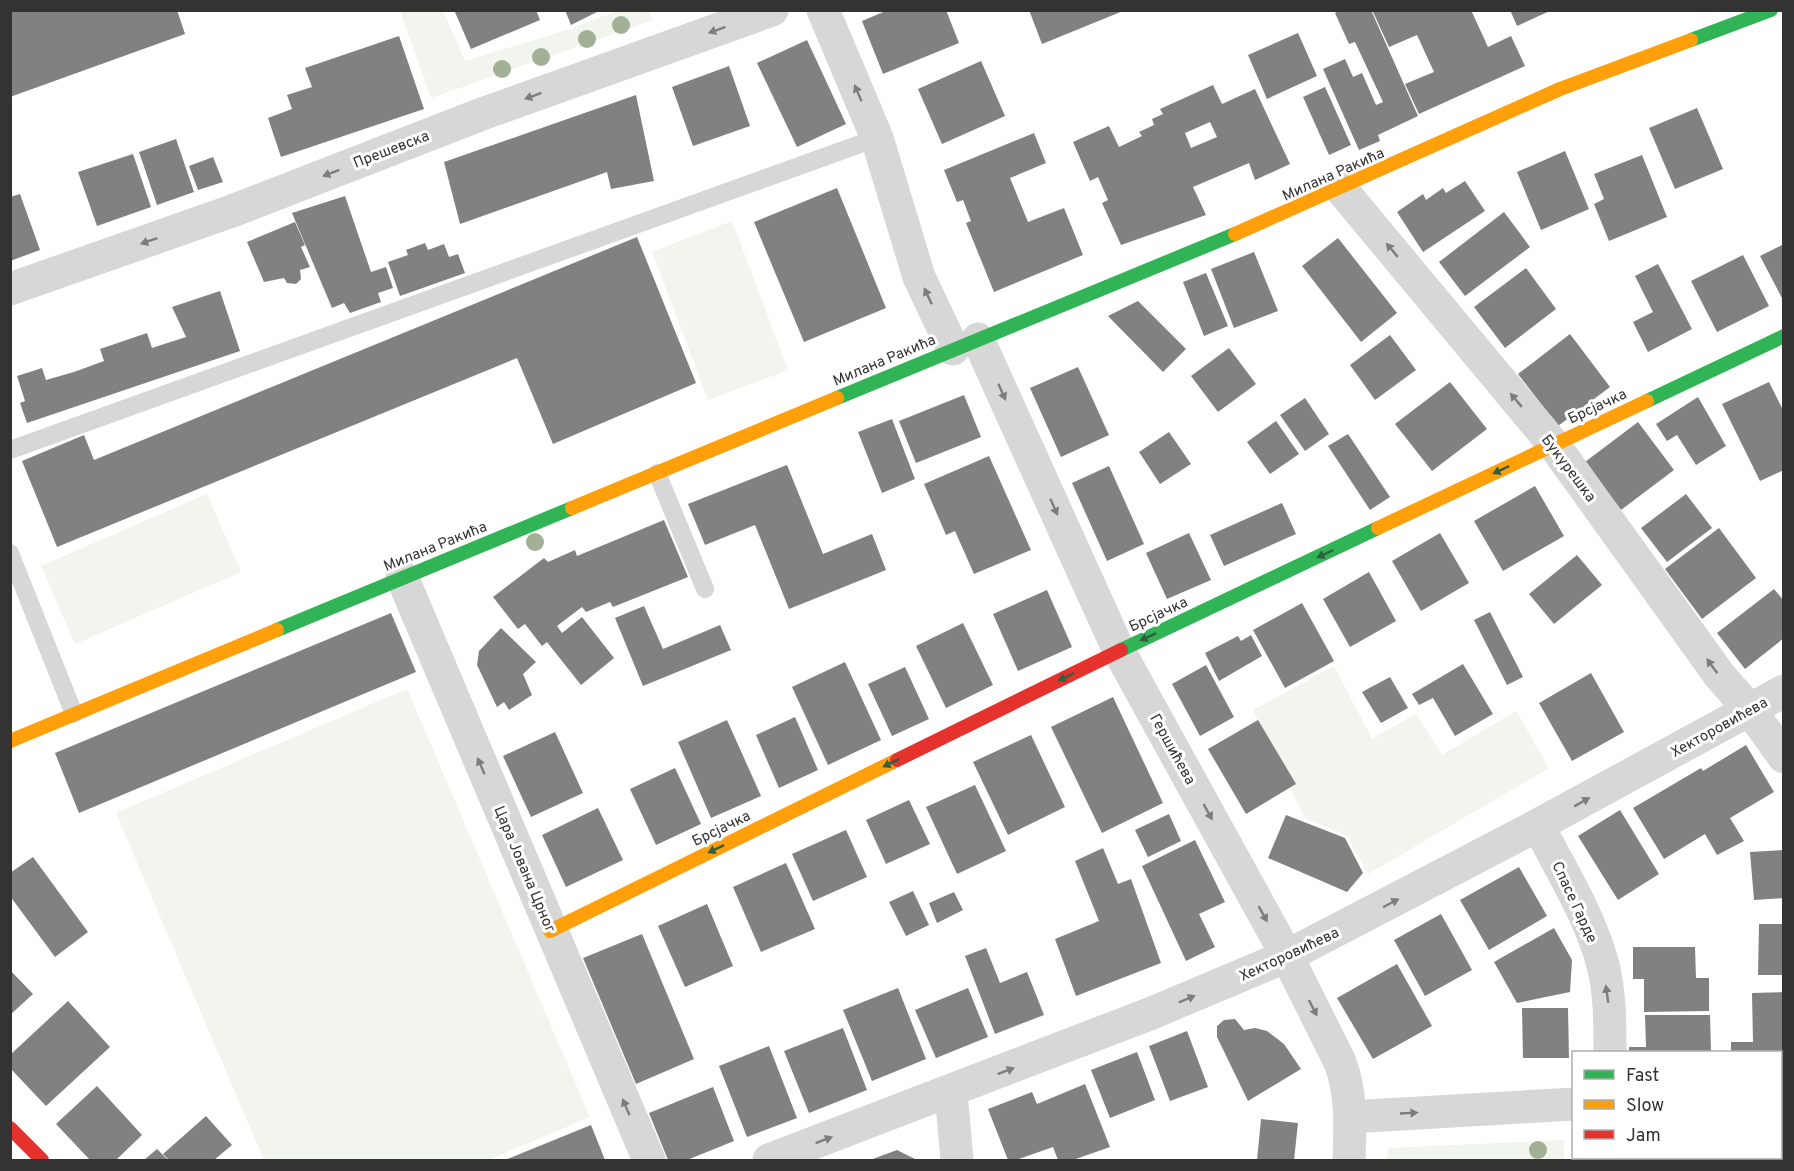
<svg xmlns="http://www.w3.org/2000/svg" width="1794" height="1171" font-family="Overpass,sans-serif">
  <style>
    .green { fill: #f1f5ed }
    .building { fill: #818181; fill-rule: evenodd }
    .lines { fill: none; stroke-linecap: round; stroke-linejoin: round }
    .lane { stroke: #d7d7d7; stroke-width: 18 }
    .street { stroke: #d7d7d7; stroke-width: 33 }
    .fast { stroke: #30b455; stroke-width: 14 }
    .slow { stroke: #ff9f0a; stroke-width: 14 }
    .jam { stroke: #e5322d; stroke-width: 14 }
    .tree { fill: #a2b095 }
    .oneway { fill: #7d7d7d }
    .oneway2 { fill: #32603f }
    .labels { text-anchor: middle; stroke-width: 6; stroke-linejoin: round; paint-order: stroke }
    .street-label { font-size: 15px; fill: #333; stroke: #fff }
  </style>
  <rect width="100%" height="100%" fill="#fff"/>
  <!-- green -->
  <g class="green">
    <path d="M400,11h43l22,50 105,-32 47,-18h32l4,9 -222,78z"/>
    <path d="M732,221l56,149 -80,30 -56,-148z"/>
    <path d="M207,494l34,78 -166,72 -34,-78z"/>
    <path d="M1334,666l38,73 44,-25 26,41 74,-44 33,57 -181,106 -21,-38 -42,-18 -52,-108z"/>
    <path d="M407,689l183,428 -102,43h-224l-148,-347z"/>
    <path d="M1564,1140v20h-177l1,-12z"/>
  </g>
  <!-- building -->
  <g class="building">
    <path d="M10,10h167l8,24 -175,63z"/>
    <path d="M454,10h82l4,10 -69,29z"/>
    <path d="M565,10h36l-30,15z"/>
    <path d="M888,10h58l13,33 -76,31 -21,-53z"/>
    <path d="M1029,10l94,1 -81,33z"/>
    <path d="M1340,10h31l47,106 -40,19 2,6 -21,9 -36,-81 22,-10 8,18 9,-4 14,32 7,-3 -28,-60 -6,2 -14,-31z"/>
    <path d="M1377,10h94l17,37 23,-11 14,30 -106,48 -14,-30 29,-12 -17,-37 -28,12 -16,-35z"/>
    <path d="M1510,10h42l-35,16z"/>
    <path d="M1298,33l19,43 -50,23 -19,-44z"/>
    <path d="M399,36l25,73 -143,48 -13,-39 24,-9 -5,-14 25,-8 -7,-19z"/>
    <path d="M807,40l39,84 -49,23 -40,-84z"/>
    <path d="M981,61l24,55 -63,28 -24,-55z"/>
    <path d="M729,66l21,60 -57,20 -21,-59z"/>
    <path d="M1213,85l9,19 33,-15 35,75 -35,16 -6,-17 -56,24 13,28 -85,30 -19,-42 6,-3 -10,-23 -8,4 -17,-39 36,-16 10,21 23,-11 -3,-4 15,-7 -2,-6 11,-5 -3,-5zM1210,122l7,15 -26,11 -6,-15z"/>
    <path d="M1325,87l26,58 -22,10 -26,-58z"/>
    <path d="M636,95l18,86 -43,8 -4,-17 -147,52 -16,-62z"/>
    <path d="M1697,108l26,61 -48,20 -26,-61z"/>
    <path d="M1034,133l12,30 -36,15 18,44 36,-14 19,47 -89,37 -28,-69 5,-2 -8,-21 -6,2 -13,-32z"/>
    <path d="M176,139l18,53 -37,13 -18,-53z"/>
    <path d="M1565,151l24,58 -48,21 -24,-58z"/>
    <path d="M133,154l18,53 -54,19 -19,-54z"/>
    <path d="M1642,155l25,62 -58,24 -15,-37 10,-5 -10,-25z"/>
    <path d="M213,157l10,25 -25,8 -9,-24z"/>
    <path d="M1465,181l20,30 -62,41 -26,-40 26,-18 3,6 17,-12 3,5z"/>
    <path d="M837,188l49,120 -82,34 -50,-120z"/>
    <path d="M20,194l20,56 -30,11v-64z"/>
    <path d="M345,196l26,76 15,-5 7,21 -15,5 3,9 -31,11 -6,-10 -12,5 -40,-95z"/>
    <path d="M1504,212l26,35 -65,49 -26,-34z"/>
    <path d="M295,222l10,23 -4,2 9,20 -10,3 1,9 -5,5 -9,-1 -3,-5 -20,4 -17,-40z"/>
    <path d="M637,237l59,146 -143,61 -36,-86 -460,189 -35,-86 62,-26 10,25z"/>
    <path d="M1338,238l59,75 -36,29 -59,-76z"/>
    <path d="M425,243l3,7 16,-6 5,13 9,-3 7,19 -65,23 -12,-34 20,-7 -2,-5z"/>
    <path d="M1784,244v58l-24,-46z"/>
    <path d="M1254,252l24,59 -44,17 -23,-59z"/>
    <path d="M1743,255l26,51 -52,26 -26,-51z"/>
    <path d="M1658,264l34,65 -44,23 -15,-30 20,-10 -18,-36z"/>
    <path d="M1526,268l30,41 -51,39 -31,-41z"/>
    <path d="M1206,273l22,53 -24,10 -21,-54z"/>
    <path d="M220,291l20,60 -213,72 -7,-20 5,-2 -8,-25 25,-8 4,12 28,-8 30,-11 -4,-12 47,-16 5,15 34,-11 -14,-30z"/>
    <path d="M1138,301l48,48 -23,23 -55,-56z"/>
    <path d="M1570,334l40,53 -52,39 -40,-52z"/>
    <path d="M1390,335l26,35 -41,30 -25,-35z"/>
    <path d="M1229,348l27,36 -38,28 -27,-36z"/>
    <path d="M1078,367l31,68 -48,22 -31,-69z"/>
    <path d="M1450,382l37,47 -55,42 -37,-47z"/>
    <path d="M1769,382l15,30v58l-24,11 -38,-77z"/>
    <path d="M964,395l17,42 -65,26 -17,-42z"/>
    <path d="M1698,397l28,49 -30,19 -19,-30 -10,6 -11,-17z"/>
    <path d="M1305,398l24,36 -24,17 -25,-36z"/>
    <path d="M892,419l23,60 -33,14 -24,-61z"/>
    <path d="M1276,421l23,33 -29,20 -23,-32z"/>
    <path d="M1638,422l36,48 -53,40 -36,-48z"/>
    <path d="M1169,432l22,32 -31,20 -21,-32z"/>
    <path d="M1348,434l42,63 -20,13 -42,-64z"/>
    <path d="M989,456l42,94 -57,24 -19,-43 -9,4 -22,-51z"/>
    <path d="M787,465l36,89 49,-20 14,36 -97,39 -34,-84 -50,20 -17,-41z"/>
    <path d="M1109,466l35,78 -37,17 -35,-78z"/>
    <path d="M1535,486l29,50 -61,35 -29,-50z"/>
    <path d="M1686,494l26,34 -45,34 -26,-34z"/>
    <path d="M1282,503l14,31 -72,32 -14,-31z"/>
    <path d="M664,520l24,57 -75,30 -3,-5 -24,10 -4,-5 -25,19 5,7 20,-16 32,41 -33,27 -34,-43 -5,4 -17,-22 -7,5 -25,-32 51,-39 4,4 27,-12 2,6z"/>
    <path d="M1719,528l37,50 -54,41 -37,-50z"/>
    <path d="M1189,533l22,47 -44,19 -21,-46z"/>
    <path d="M1440,533l29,50 -48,28 -29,-50z"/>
    <path d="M1577,555l25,30 -48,39 -25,-30z"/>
    <path d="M1369,572l27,49 -46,26 -27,-48z"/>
    <path d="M1774,589l10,12v37l-39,31 -28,-36z"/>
    <path d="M1047,590l25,57 -54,24 -25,-57z"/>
    <path d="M1302,603l32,58 -49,27 -32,-58z"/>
    <path d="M644,606l19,43 57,-24 11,25 -88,36 -28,-68z"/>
    <path d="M1490,612l33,65 -16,8 -33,-65z"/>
    <path d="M391,613l25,59 -337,141 -24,-60z"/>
    <path d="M963,623l30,62 -47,23 -30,-62z"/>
    <path d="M501,628l35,34 -13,12 9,21 -23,15 -5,-8 -7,5 -20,-42 2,-14z"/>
    <path d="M1251,635l11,21 -43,25 -14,-28 33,-17 3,5z"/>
    <path d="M845,662l36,78 -53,25 -36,-78z"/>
    <path d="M1463,664l30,50 -38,22 -22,-38 -14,7 -7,-11z"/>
    <path d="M1206,665l28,52 -34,19 -28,-52z"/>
    <path d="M905,667l24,52 -37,17 -24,-52z"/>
    <path d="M1591,673l33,59 -52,29 -33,-58z"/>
    <path d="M1390,677l18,31 -27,15 -19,-31z"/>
    <path d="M1113,697l50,106 -61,30 -51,-106z"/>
    <path d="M795,717l23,53 -39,18 -23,-53z"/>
    <path d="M727,720l34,76 -50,22 -33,-76z"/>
    <path d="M1258,720l38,64 -50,30 -38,-65z"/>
    <path d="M555,732l28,61 -52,24 -28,-61z"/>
    <path d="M1031,735l34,72 -57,28 -35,-73z"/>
    <path d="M1746,745l28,47 -44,26 14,23 -27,14 -12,-21 -41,25 -31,-51 68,-40 2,3z"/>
    <path d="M675,768l26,56 -45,21 -26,-56z"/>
    <path d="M975,785l31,66 -49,23 -31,-67z"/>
    <path d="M909,800l21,44 -44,20 -20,-44z"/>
    <path d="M598,808l25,52 -57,27 -24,-52z"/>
    <path d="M1620,810l39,64 -41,26 -40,-64z"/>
    <path d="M1169,814l12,27 -33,16 -13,-27z"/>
    <path d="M1286,815l59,23 18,35 -16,19 -79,-34z"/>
    <path d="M846,830l21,47 -54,24 -21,-47z"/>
    <path d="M1195,840l30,62 -26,12 16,33 -29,14 -44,-95z"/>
    <path d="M1103,848l15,36 13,-5 30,84 -85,33 -21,-57 44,-18 -24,-60z"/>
    <path d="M1784,850v48l-30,2 -4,-48z"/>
    <path d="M33,857l55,75 -33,25 -45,-61v-23z"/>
    <path d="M786,863l29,66 -54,23 -28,-65z"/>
    <path d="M1519,867l28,49 -58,34 -29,-50z"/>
    <path d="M913,891l16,34 -23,11 -17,-34z"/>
    <path d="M954,892l9,18 -26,13 -8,-20z"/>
    <path d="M707,904l26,62 -48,21 -27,-61z"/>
    <path d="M1441,914l31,56 -47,26 -31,-56z"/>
    <path d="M1759,924h25v51h-26z"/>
    <path d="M1554,928l18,32 -2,32 -53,11 -23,-41z"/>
    <path d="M642,934l52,125 -58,25 -53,-126z"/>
    <path d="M1633,947h62l1,31h13v33l-65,1v-33h-11z"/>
    <path d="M986,948l14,35 27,-11 17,43 -49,19 -30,-78z"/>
    <path d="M1397,964l35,62 -59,33 -36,-61z"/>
    <path d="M10,970l23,24 -23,21z"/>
    <path d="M898,988l28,71 -54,22 -29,-71z"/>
    <path d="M968,988l20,49 -52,21 -21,-48z"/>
    <path d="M1784,992v71h-4v-11h-49v-10h22l-1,-49z"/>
    <path d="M68,1001l42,46 -64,59 -36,-38v-13z"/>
    <path d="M1522,1008h46l1,50h-46z"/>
    <path d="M1645,1015h65l1,37h-82v-5h17z"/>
    <path d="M1235,1019l9,11 11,-2 12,3 17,13 17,25 -53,32 -31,-64v-11l7,-6z"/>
    <path d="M843,1028l24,62 -58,23 -25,-62z"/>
    <path d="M1187,1031l21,56 -38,14 -21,-55z"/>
    <path d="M769,1046l28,72 -50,19 -28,-71z"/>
    <path d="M1137,1052l18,48 -45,18 -19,-48z"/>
    <path d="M1085,1084l25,63 -37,13h-15l-5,-13 -37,13h-8l-20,-51 44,-17 5,12z"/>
    <path d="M97,1086l45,49 -26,25h-26l-34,-36z"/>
    <path d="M713,1087l21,54 -47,19h-19l-19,-47z"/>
    <path d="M206,1116l26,29 -18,15h-45l-6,-6z"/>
    <path d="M1261,1119l37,4 -4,37h-37z"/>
    <path d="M591,1125l14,35h-100z"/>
    <path d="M157,1149l11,11h-24z"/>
    <path d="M897,1150l20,10h-47z"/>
    <path d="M1780,1155h4v5h-51v-2h47z"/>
    <rect x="1632" y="1158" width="65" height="2"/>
  </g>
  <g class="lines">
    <!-- lane -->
    <g class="lane">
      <path d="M10,450l867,-312"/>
      <path d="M657,473l48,116"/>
      <path d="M10,553l64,161"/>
    </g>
    <!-- street -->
    <g class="street">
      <path d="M823,10l54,128 42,139 34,72"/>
      <path d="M1341,189l213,256 166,231 30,34 34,47"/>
      <path d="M10,289l222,-78 250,-97 290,-104"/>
      <path d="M978,339l141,312 168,305 53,106c12,32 10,65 9,98"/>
      <path d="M402,577l247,583"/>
      <path d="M1538,825c23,45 52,91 65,140 7,28 7,59 7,87"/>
      <path d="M951,1092l6,68"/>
      <path d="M1350,1117l224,-13"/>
      <path d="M1609,1158v2"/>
      <path d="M769,1160l383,-147 135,-57 251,-131 246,-134"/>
    </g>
    <!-- fast -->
    <g class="fast">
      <path d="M1691,40l80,-30"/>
      <path d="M837,398l398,-164"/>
      <path d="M1647,401l137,-65"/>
      <path d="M277,630l295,-122"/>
      <path d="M1121,650l257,-122"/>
    </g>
    <!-- slow -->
    <g class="slow">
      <path d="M1235,234l325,-145 131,-49"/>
      <path d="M572,508l265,-110"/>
      <path d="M1378,528l269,-127"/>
      <path d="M10,741l267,-111"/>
      <path d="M550,931l347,-171"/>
    </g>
    <!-- jam -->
    <g class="jam">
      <path d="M897,760l224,-110"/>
      <path d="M10,1128l32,32"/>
    </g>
  </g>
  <!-- trees -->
  <g class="tree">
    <circle cx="621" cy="25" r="9"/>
    <circle cx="587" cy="39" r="9"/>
    <circle cx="541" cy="57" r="9"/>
    <circle cx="502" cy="69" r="9"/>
    <circle cx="535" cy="542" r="9"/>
    <circle cx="1538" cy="1150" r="9"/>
  </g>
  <!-- one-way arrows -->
  <defs><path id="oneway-solid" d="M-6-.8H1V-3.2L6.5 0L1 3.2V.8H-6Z" transform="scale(1.5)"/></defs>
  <g class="oneway">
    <use href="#oneway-solid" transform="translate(717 30) rotate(160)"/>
    <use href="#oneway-solid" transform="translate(858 93) rotate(-113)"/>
    <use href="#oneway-solid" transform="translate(533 96) rotate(160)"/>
    <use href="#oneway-solid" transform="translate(331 173) rotate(159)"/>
    <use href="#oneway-solid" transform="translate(149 241) rotate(161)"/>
    <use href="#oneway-solid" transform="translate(1392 250) rotate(-130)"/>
    <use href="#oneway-solid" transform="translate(928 296) rotate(-115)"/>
    <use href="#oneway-solid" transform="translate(1002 392) rotate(66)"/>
    <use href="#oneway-solid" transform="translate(1516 400) rotate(-130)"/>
    <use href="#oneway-solid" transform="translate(1054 507) rotate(66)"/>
    <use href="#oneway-solid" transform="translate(1712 666) rotate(-126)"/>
    <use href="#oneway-solid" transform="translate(481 766) rotate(-113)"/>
    <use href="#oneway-solid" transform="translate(1582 802) rotate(-29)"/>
    <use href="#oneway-solid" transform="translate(1208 812) rotate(61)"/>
    <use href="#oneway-solid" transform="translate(1391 903) rotate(-28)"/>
    <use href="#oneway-solid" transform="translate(1263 914) rotate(61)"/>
    <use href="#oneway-solid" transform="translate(1607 994) rotate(-98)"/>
    <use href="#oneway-solid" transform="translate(1187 999) rotate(-23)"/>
    <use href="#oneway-solid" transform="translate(1313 1008) rotate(63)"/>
    <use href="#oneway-solid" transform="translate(1006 1071) rotate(-21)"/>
    <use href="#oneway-solid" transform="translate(626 1107) rotate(-113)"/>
    <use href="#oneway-solid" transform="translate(1409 1113) rotate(-3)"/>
    <use href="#oneway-solid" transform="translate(824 1140) rotate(-21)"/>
  </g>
  <g class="oneway2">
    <use href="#oneway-solid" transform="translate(1501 470) rotate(155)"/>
    <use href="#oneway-solid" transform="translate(1325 554) rotate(155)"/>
    <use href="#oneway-solid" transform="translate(1148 637) rotate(155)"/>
    <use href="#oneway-solid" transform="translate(1066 677) rotate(154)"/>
    <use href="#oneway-solid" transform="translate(891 763) rotate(154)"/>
    <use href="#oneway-solid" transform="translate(716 849) rotate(154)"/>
  </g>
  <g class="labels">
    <!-- street labels -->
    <g class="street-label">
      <text transform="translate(391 149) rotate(-21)" y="5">Прешевска</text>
      <text transform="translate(1333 174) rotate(-24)" y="5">Милана Ракића</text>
      <text transform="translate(884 360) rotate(-23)" y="5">Милана Ракића</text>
      <text transform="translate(1597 406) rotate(-25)" y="5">Брсјачка</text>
      <text transform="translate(1569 468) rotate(53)" y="5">Букурешка</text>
      <text transform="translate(435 546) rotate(-22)" y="5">Милана Ракића</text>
      <text transform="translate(1158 614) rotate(-25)" y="5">Брсјачка</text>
      <text transform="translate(1719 727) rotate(-29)" y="5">Хекторовићева</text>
      <text transform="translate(1173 749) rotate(61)" y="5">Гершићева</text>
      <text transform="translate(721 828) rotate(-26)" y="5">Брсјачка</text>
      <text transform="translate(525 869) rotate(67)" y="5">Цара Јована Црног</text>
      <text transform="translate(1575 902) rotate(65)" y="5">Спасе Гарде</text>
      <text transform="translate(1289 954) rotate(-25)" y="5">Хекторовићева</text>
    </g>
  </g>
  <!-- border -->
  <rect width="1794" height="1171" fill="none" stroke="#333333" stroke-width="24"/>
  <!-- legend -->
  <rect x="1572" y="1051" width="210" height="108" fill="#ffffff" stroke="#adadad" stroke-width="1.5"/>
  <rect x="1584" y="1070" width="30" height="9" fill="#30b455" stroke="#adadad" stroke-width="1.5"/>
  <text x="1626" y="1081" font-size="18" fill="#333333">Fast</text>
  <rect x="1584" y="1100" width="30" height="9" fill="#ff9f0a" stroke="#adadad" stroke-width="1.5"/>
  <text x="1626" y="1111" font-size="18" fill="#333333">Slow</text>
  <rect x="1584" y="1130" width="30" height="9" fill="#e5322d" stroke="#adadad" stroke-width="1.5"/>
  <text x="1626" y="1141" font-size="18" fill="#333333">Jam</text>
</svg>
